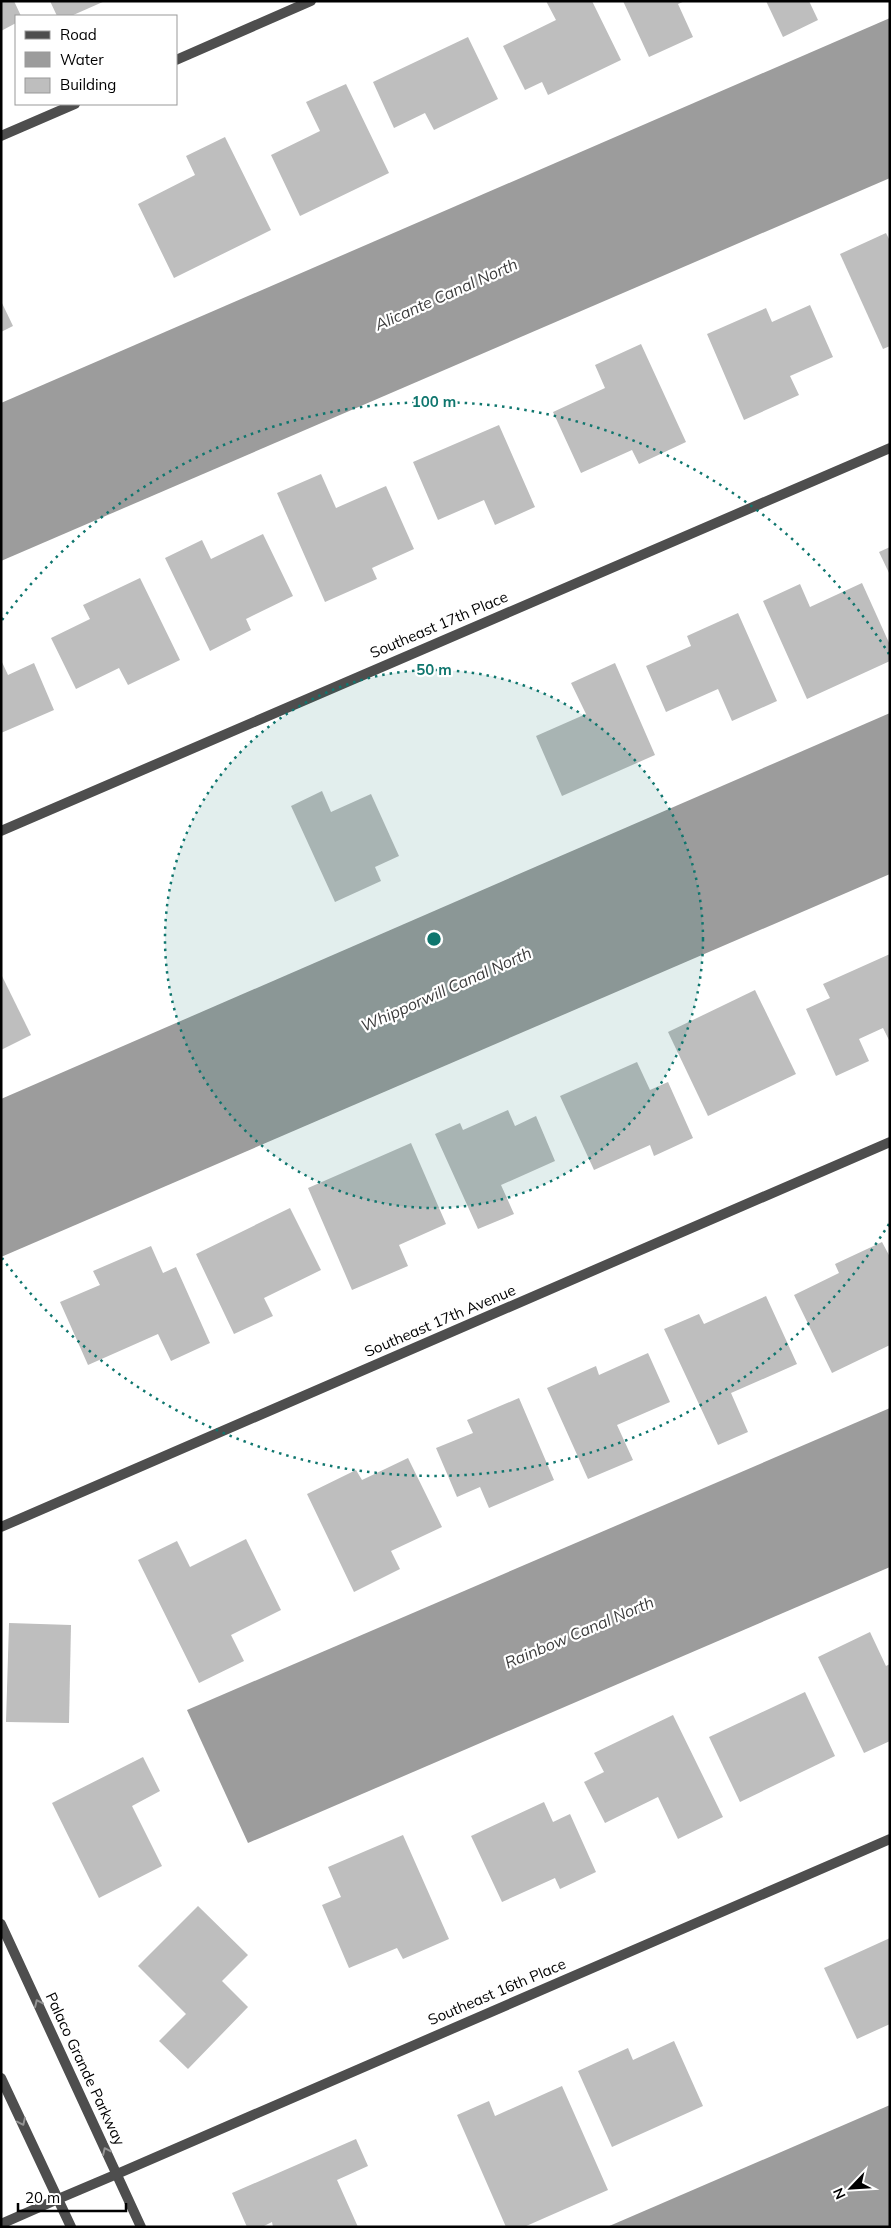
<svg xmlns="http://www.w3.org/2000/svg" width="891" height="2228" font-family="Mulish,sans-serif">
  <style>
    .water { fill: #9c9c9c }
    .building { fill: #bebebe }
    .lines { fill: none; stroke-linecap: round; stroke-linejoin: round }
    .minor { stroke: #4e4e4e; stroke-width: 10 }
    .tertiary { stroke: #4e4e4e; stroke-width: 10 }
    .oneway { stroke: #959595 }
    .ring { fill: none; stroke: #0f766e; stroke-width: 2.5; stroke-dasharray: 2.5 5 }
    .labels { text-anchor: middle; stroke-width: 4.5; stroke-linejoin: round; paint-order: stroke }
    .street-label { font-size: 15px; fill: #000; stroke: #fff }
    .water-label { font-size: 16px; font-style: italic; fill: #3d3d3d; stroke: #fff }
    .centre { fill: #0f766e; stroke: #fff; stroke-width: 2.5 }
    .ring-label { font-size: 15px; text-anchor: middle; font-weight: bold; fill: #0f766e; stroke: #fff; stroke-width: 4.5; stroke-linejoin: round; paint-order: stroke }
  </style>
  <rect width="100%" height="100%" fill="#fff"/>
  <!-- water -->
  <g class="water">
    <path d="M890,18v160l-889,383v-158z"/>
    <path d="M890,713v161l-889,383v-158z"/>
    <path d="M890,1408v159l-642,276 -61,-133z"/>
    <path d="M890,2105v122h-283z"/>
  </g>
  <!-- building -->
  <g class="building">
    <path d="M1,1h13l7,15h-5v7l-15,8z"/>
    <path d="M50,1h55l-34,15h-14z"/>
    <path d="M546,1h46l29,59 -73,35 -6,-13 -17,8 -22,-44 53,-26z"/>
    <path d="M623,1h62l-7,3 15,33 -44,20z"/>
    <path d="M766,1h43l9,19 -35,17z"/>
    <path d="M468,37l30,62 -64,31 -9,-17 -31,15 -21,-46z"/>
    <path d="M346,84l43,89 -89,43 -29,-61 49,-24 -14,-29z"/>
    <path d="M225,137l46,93 -97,48 -36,-74 57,-29 -9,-19z"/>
    <path d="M886,233l4,8v105l-7,3 -43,-95z"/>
    <path d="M1,301l12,25 -12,6z"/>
    <path d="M810,305l23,52 -43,19 9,19 -55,25 -37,-86 59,-26 6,14z"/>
    <path d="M641,344l45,98 -47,22 -7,-14 -51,23 -28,-61 52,-24 -10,-23z"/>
    <path d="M499,425l36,82 -40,18 -11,-25 -46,20 -25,-58z"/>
    <path d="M321,474l15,34 50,-22 28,63 -42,19 5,11 -52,23 -48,-109z"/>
    <path d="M263,534l30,62 -47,23 5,11 -41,21 -45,-93 37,-18 9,19z"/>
    <path d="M890,547v28l-11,-23z"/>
    <path d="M140,578l40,82 -52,25 -9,-17 -43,21 -25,-51 39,-19 -7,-14z"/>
    <path d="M862,583l28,62v16l-83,38 -44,-98 37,-17 10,23z"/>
    <path d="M738,613l39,88 -45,20 -14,-32 -52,23 -20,-46 45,-20 -4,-10z"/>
    <path d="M1,660l7,15 26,-12 20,47 -53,23z"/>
    <path d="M615,663l40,92 -93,41 -26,-60 50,-22 -15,-31z"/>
    <path d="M322,791l9,21 40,-18 28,62 -24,11 6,14 -46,21 -44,-96z"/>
    <path d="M890,954v88l-7,-14 -24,11 10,22 -33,15 -30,-67 24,-11 -7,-14z"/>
    <path d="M1,974l30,61 -30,15z"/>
    <path d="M755,990l41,84 -88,42 -40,-84z"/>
    <path d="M637,1062l13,28 18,-8 25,56 -39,18 -4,-11 -56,25 -34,-74z"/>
    <path d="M508,1110l7,16 21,-10 19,45 -54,24 13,29 -36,15 -43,-95 25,-11 3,7z"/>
    <path d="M411,1143l35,81 -47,21 9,21 -56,24 -44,-102z"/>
    <path d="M290,1208l31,62 -57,28 9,18 -39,18 -38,-80z"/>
    <path d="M882,1242l8,15v88l-58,28 -38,-78 45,-22 -4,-9z"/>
    <path d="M151,1246l12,27 13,-6 34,76 -39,18 -13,-27 -70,31 -28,-63 40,-17 -7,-14z"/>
    <path d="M766,1296l31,68 -66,29 17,39 -30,13 -54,-116 35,-15 5,10z"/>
    <path d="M648,1353l22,49 -53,23 16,35 -45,19 -41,-91 49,-22 3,9z"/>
    <path d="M519,1398l35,82 -65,28 -9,-21 -23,10 -21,-49 37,-15 -6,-13z"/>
    <path d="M408,1458l34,69 -51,24 9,18 -46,23 -47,-98 49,-24 6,10z"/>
    <path d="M246,1539l35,71 -50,25 13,26 -45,22 -61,-123 39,-19 13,26z"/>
    <path d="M9,1623l62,2 -2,98 -63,-1z"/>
    <path d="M870,1632l16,34 4,-2v77l-26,12 -46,-96z"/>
    <path d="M805,1692l30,64 -95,46 -31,-65z"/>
    <path d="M673,1715l50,102 -45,22 -20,-42 -53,26 -21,-41 20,-10 -10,-19z"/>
    <path d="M143,1757l17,34 -28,15 30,60 -63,32 -47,-95z"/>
    <path d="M544,1802l9,20 17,-8 26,58 -36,17 -5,-11 -53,24 -31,-66z"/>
    <path d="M403,1835l46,104 -46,20 -6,-11 -48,20 -27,-63 19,-8 -13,-30z"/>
    <path d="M198,1906l50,49 -26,26 26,26 -60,62 -29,-28 27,-27 -48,-48z"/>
    <path d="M890,1938v86l-33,15 -33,-71z"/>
    <path d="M674,2041l29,65 -91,41 -34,-76 50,-23 5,12z"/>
    <path d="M562,2086l46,104 -84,37h-18l-49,-112 32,-14 6,15z"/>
    <path d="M356,2139l12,27 -31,14 21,47h-85l-1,-5 -10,5h-15l-15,-34z"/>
  </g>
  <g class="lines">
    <!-- minor -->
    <g class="minor">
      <path d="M176,60l135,-59"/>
      <path d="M1,136l74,-32"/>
      <path d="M1,831l889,-383"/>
      <path d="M1,1527l889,-385"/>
      <path d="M117,2174l773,-335"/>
      <path d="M1,2224l57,-25"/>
    </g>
    <!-- tertiary -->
    <g class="tertiary">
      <path d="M1,1924l140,303"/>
      <path d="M1,2078l70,149"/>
      <path d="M58,2199l59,-25"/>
    </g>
  </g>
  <!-- one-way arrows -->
  <defs><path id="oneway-chevron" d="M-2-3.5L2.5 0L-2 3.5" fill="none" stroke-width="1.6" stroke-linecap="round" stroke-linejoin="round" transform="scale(1.25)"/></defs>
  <g class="oneway">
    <use href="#oneway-chevron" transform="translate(38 2003) rotate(-115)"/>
    <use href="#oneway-chevron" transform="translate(22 2122) rotate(65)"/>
    <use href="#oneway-chevron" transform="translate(106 2151) rotate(-115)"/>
  </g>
  <!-- distance rings -->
  <circle cx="434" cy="939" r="269" fill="#0f766e" fill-opacity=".12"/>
  <g class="ring">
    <circle cx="434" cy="939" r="269"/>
    <path d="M889 1224A537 537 0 0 1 2 1258M2 620A537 537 0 0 1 889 654"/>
  </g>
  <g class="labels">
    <!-- street labels -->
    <g class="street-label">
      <text transform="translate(439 625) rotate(-23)" y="5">Southeast 17th Place</text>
      <text transform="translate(440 1321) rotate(-23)" y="5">Southeast 17th Avenue</text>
      <text transform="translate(497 1992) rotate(-23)" y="5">Southeast 16th Place</text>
      <text transform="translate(85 2069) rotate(65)" y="5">Palaco Grande Parkway</text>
    </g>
    <!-- water labels -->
    <g class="water-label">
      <text transform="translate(446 294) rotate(-24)" y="6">Alicante Canal North</text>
      <text transform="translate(446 989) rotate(-24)" y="6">Whipporwill Canal North</text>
      <text transform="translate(579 1632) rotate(-23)" y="6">Rainbow Canal North</text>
    </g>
  </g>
  <circle cx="434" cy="939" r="8" class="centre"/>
  <g class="ring-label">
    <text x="434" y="407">100 m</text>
    <text x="434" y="675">50 m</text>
  </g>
  <!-- border -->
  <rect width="891" height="2228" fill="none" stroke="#000000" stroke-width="5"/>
  <!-- legend -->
  <rect x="15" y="15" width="162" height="90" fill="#ffffff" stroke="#999999"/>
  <rect x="25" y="31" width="25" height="8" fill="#4e4e4e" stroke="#999999"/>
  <text x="60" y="40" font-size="15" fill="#000000">Road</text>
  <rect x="25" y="52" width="25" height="15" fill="#9c9c9c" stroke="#999999"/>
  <text x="60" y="65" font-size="15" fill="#000000">Water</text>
  <rect x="25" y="78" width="25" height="15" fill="#bebebe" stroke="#999999"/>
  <text x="60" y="90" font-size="15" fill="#000000">Building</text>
  <!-- north arrow -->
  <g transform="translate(851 2188) rotate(245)" stroke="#ffffff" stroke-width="4" paint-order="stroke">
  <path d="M0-4L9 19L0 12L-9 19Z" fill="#000000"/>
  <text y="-8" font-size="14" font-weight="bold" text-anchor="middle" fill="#000000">N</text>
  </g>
  <!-- scale -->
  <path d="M18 2203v8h108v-8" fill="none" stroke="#000000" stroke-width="2.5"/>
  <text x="25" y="2203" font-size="15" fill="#000000" stroke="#ffffff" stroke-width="4" paint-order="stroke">20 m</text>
</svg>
